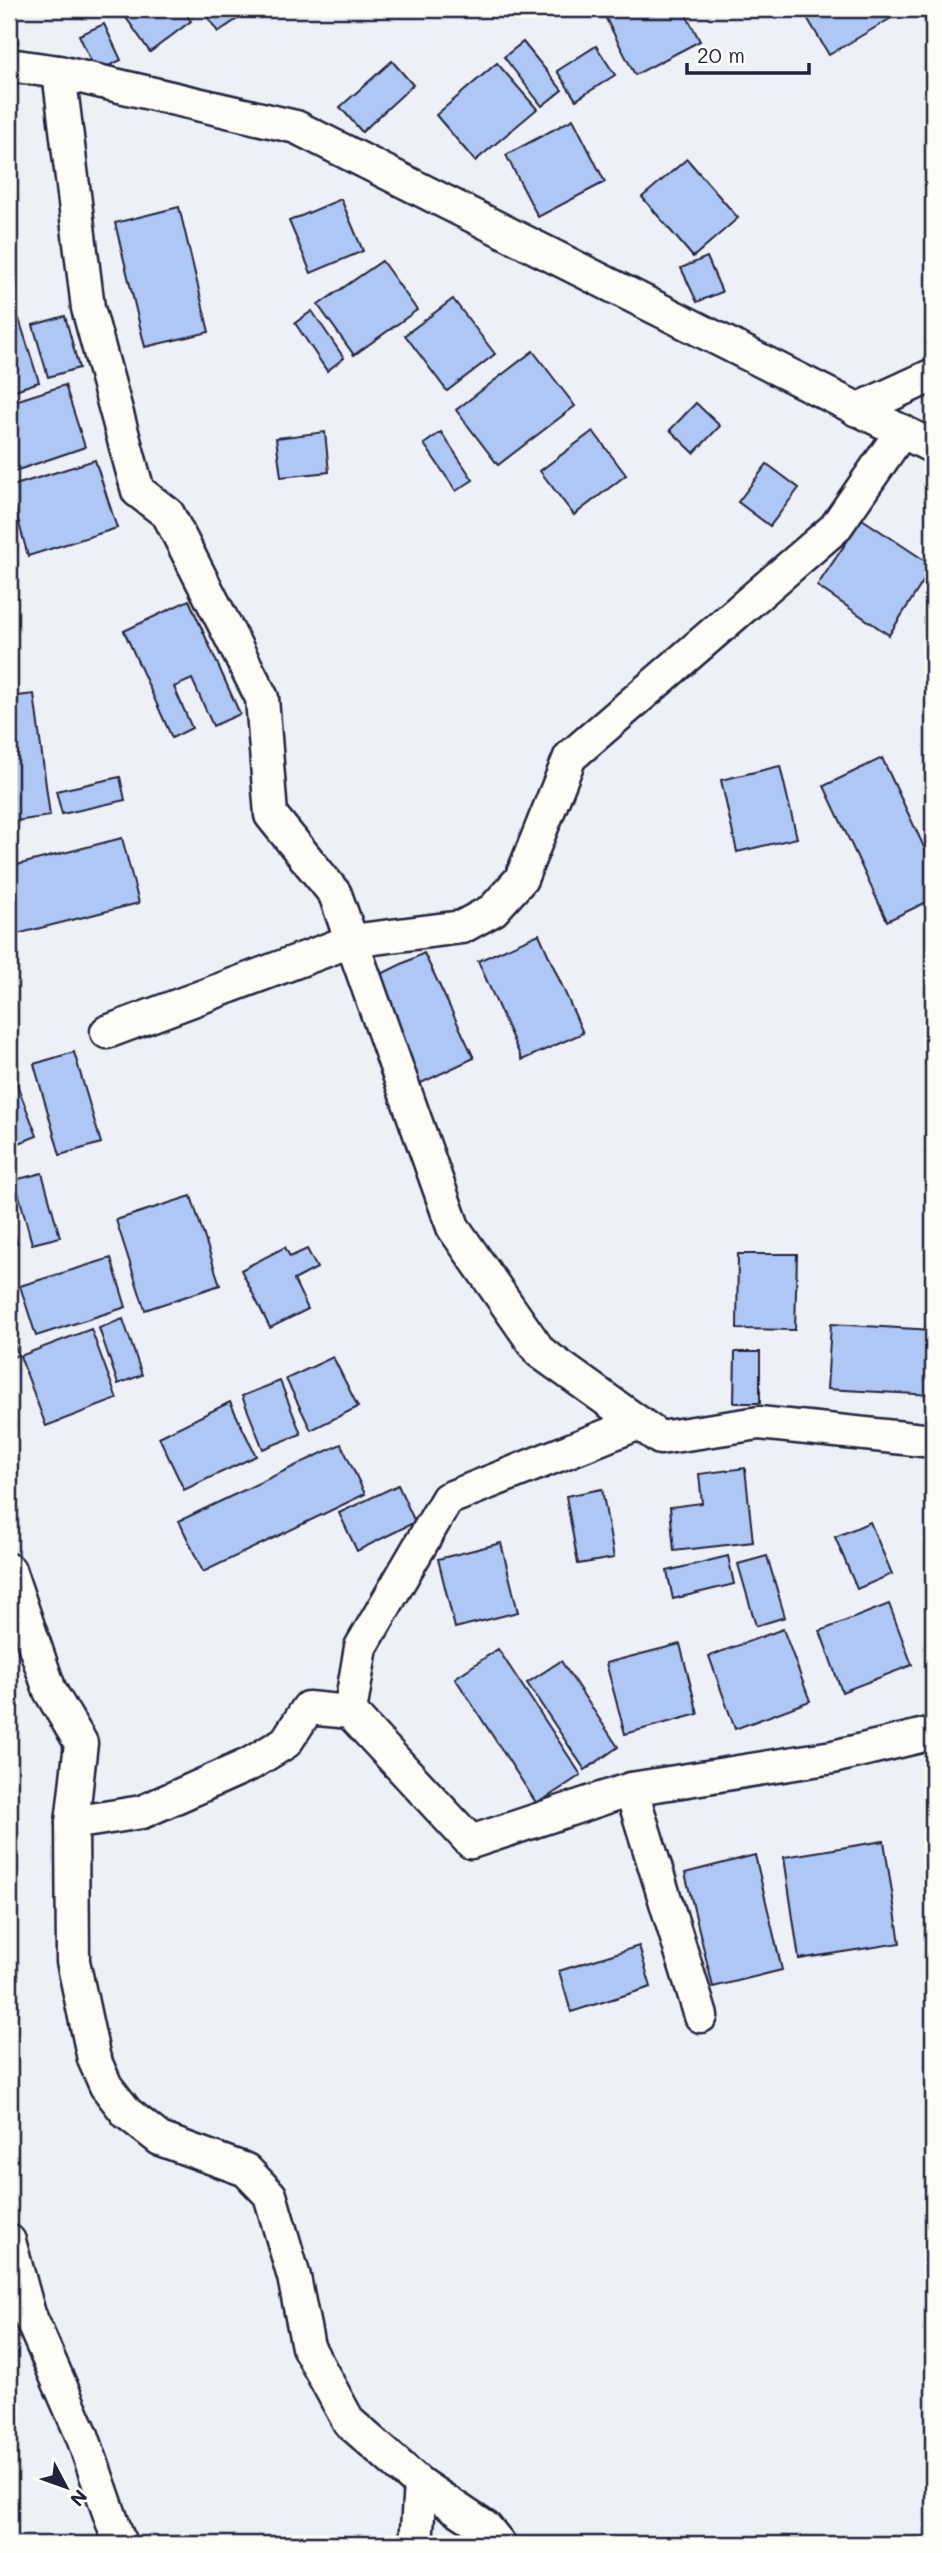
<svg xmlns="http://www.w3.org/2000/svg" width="942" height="2553" font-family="Mali,sans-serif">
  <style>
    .building { fill: #afc7f5; stroke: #22223b; stroke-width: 2 }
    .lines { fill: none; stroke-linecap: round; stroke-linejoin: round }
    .minor-casing { stroke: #22223b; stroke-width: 37 }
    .minor { stroke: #fdfcf7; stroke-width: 32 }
  </style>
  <rect width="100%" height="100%" fill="#edf1f7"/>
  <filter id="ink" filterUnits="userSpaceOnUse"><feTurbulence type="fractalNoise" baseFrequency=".0143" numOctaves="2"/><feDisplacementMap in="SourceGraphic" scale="14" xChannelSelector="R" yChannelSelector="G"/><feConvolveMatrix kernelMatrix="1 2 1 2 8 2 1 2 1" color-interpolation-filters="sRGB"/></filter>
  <g filter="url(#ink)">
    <!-- building -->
    <g class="building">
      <path d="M120,9h62l9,12 -41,31z"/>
      <path d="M202,9h50l-34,23z"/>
      <path d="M601,9h82l17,32 -65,34z"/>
      <path d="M802,9h93l3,5 -69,41z"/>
      <path d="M13,11l5,32 -9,2v-33z"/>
      <path d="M104,24l17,36 -25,12 -17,-37z"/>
      <path d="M523,42l39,48 -20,16 -38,-49z"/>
      <path d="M596,46l19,29 -39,25 -19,-29z"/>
      <path d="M392,61l21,24 -51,47 -22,-25z"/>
      <path d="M497,63l40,46 -62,52 -39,-46z"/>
      <path d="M573,119l32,63 -67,35 -32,-62z"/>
      <path d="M687,159l51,59 -45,39 -51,-60z"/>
      <path d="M341,199l22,52 -52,22 -22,-52z"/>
      <path d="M179,207l30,125 -64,15 -30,-124z"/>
      <path d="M707,257l15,35 -25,10 -16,-34z"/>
      <path d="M382,261l35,49 -63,45 -36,-50z"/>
      <path d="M453,299l42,55 -48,37 -42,-56z"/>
      <path d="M312,311l32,47 -17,13 -32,-48z"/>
      <path d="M65,316l14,52 -31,9 -15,-52z"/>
      <path d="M19,319l20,63 -30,10v-69z"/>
      <path d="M533,351l42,55 -77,59 -42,-55z"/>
      <path d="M65,385l20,62 -76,26v-70z"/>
      <path d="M696,403l24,23 -26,27 -24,-23z"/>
      <path d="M593,431l33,44 -52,40 -34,-44z"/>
      <path d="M325,432l4,40 -48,5 -5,-39z"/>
      <path d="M441,432l32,48 -17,11 -32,-47z"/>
      <path d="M95,460l22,68 -89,28 -19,-69z"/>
      <path d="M767,464l32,24 -29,38 -32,-24z"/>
      <path d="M862,519l71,47 -44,69 -72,-49z"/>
      <path d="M189,600l51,114 -27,12 -21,-47 -18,8 18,41 -20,10 -48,-107z"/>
      <path d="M34,694l16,122 -41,6v-125z"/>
      <path d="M882,758l51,108v33l-46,22 -63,-135z"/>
      <path d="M780,766l17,72 -60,14 -16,-72z"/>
      <path d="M120,777l5,23 -63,14 -6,-23z"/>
      <path d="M122,838l17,65 -130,33v-69z"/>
      <path d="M539,934l44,99 -61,27 -44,-99z"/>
      <path d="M424,953l50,105 -55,26 -50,-104z"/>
      <path d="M74,1052l27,91 -41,12 -26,-91z"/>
      <path d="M14,1077l23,59 -28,11v-68z"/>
      <path d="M42,1173l18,64 -28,7 -17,-64z"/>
      <path d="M191,1196l29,89 -75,25 -29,-90z"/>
      <path d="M9,1212l8,31 -8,2z"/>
      <path d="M285,1247l5,10 17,-8 10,19 -23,12 14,29 -38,19 -29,-58z"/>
      <path d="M738,1254h59l-2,76 -58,-1z"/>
      <path d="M111,1258l15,49 -90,29 -16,-50z"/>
      <path d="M123,1319l19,56 -24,9 -19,-56z"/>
      <path d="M831,1324l102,6v65l-106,-6z"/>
      <path d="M91,1329l26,70 -71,27 -26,-70z"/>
      <path d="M9,1330l9,25 -9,4z"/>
      <path d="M735,1352h25v51h-26z"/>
      <path d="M333,1357l25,50 -47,23 -25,-51z"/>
      <path d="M280,1381l21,53 -38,15 -21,-53z"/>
      <path d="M230,1402l26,54 -72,34 -25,-53z"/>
      <path d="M341,1444l24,50 -162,78 -24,-51z"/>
      <path d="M745,1468l8,74 -79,9 -4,-44 32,-4 -3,-29z"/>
      <path d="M398,1485l17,37 -58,29 -18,-38z"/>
      <path d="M602,1489l12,69 -36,6 -12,-68z"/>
      <path d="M870,1522l22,52 -35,15 -22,-52z"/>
      <path d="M501,1543l17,69 -63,16 -17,-69z"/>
      <path d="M728,1556l6,28 -61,15 -6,-28z"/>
      <path d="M767,1556l18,61 -29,9 -18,-62z"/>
      <path d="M889,1604l23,61 -70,27 -22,-61z"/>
      <path d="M783,1629l27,72 -75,28 -26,-73z"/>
      <path d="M680,1644l18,70 -73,20 -19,-71z"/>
      <path d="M498,1649l83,126 -44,29 -82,-126z"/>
      <path d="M561,1661l57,86 -33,23 -58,-87z"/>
      <path d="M884,1841l16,102 -101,16 -15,-102z"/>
      <path d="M755,1855l27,115 -69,17 -28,-114z"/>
      <path d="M639,1946l12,41 -80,25 -12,-41z"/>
    </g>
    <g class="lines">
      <defs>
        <g id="minor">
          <path d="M9,65l50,7 237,55 637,320"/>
          <path d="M59,72l29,236 50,183 30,23 94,184 9,117 64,79 118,333 87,125 120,86 99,-15 174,18"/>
          <path d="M857,410l76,-35"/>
          <path d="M107,1032l244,-91 111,-14 31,-17 28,-31 49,-122 265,-229 67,-97"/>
          <path d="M9,1570l41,121 31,52 -9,80 1,138 21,98 12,27 21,27 33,26 86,31 24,25 24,82 14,70 41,75 71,62 66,44 13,16"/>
          <path d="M350,1712l11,-65 86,-148 192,-76"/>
          <path d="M631,1789l70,227"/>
          <path d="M72,1823l70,-11 108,-48 36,-22 22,-34 42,4 121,130 160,-53 202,-32 100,-24"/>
          <path d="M9,2241l20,73 53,121 38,109"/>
          <path d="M416,2544l4,-60"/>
        </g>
      </defs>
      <!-- minor casing -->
      <use href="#minor" class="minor-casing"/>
      <!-- minor -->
      <use href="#minor" class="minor"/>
    </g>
  </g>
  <!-- margin -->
  <rect width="942" height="2553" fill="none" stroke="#fdfcf7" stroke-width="35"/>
  <rect x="18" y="18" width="907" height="2518" fill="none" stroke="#22223b" stroke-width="2.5" filter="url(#ink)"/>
  <!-- north arrow -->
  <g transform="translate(66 2487) rotate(131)" stroke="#fdfcf7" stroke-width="5" paint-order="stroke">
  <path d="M0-5L12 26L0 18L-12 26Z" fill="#22223b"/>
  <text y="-10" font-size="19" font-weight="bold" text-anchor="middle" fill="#22223b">N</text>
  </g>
  <!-- scale -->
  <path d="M687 63v10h122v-10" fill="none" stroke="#22223b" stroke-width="3.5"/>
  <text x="697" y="63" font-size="21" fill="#22223b" stroke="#fdfcf7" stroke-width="5" paint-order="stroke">20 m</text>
</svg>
